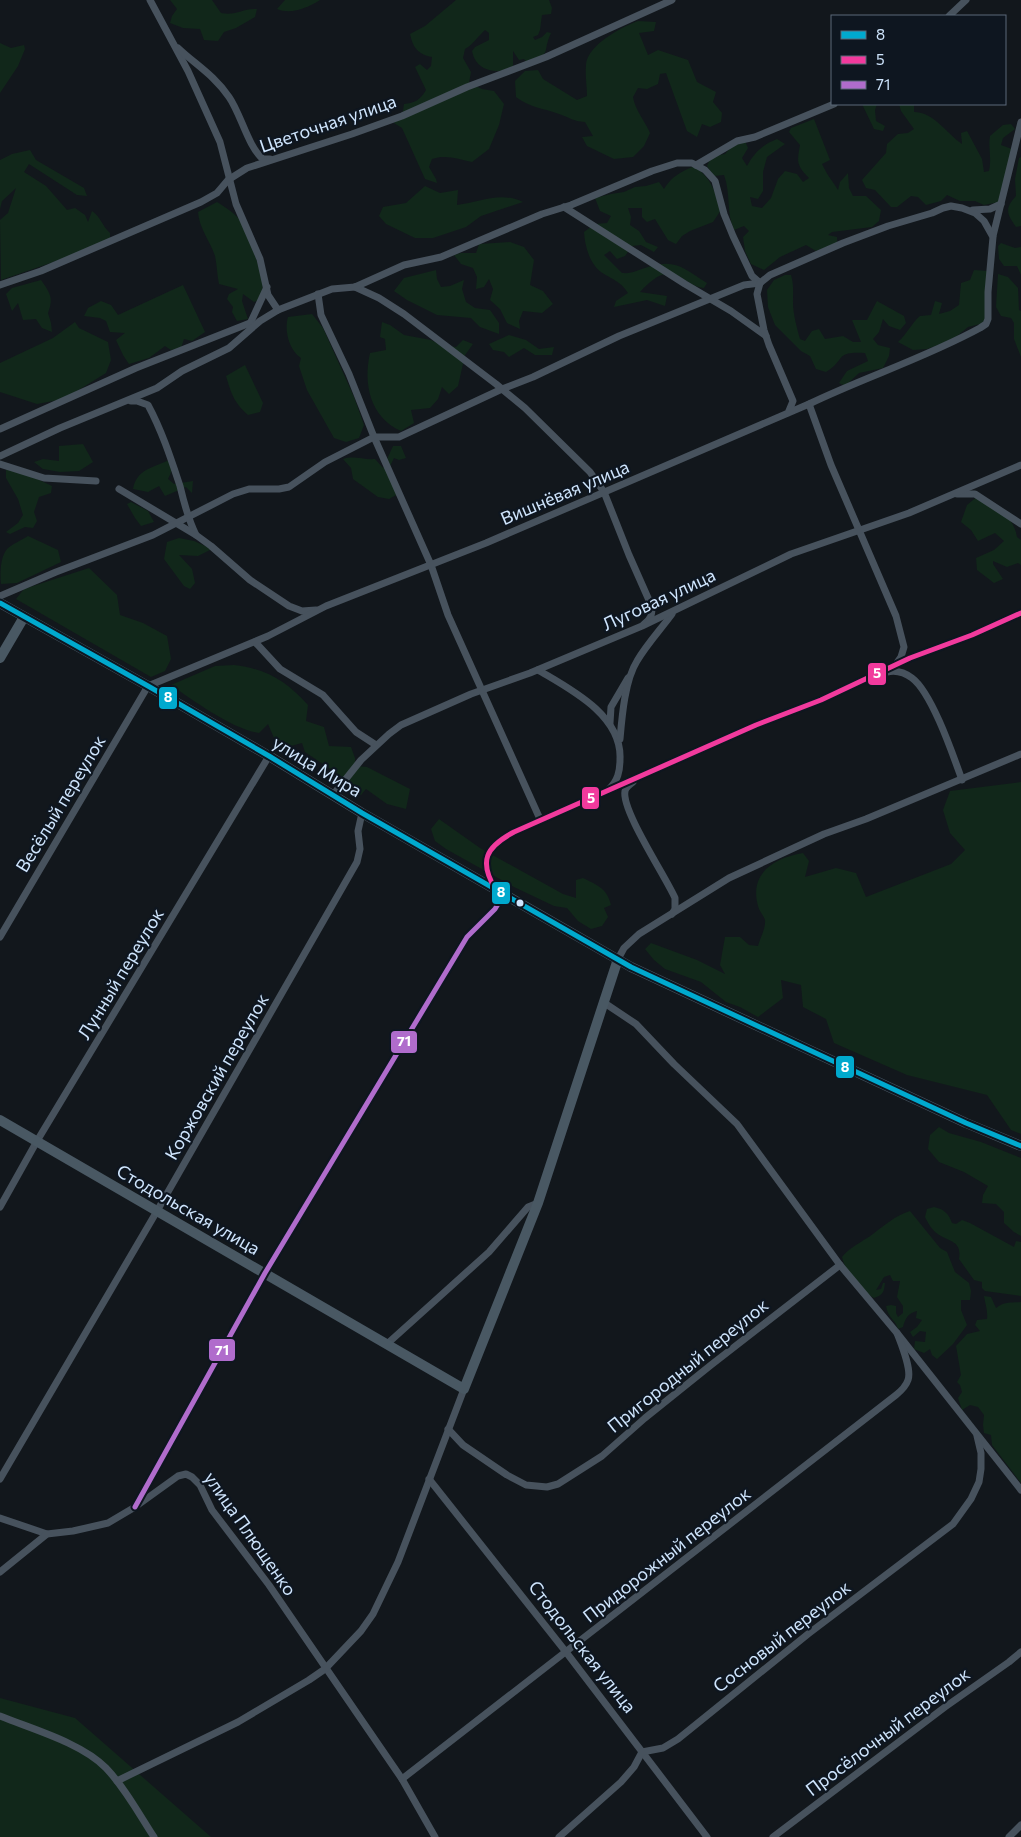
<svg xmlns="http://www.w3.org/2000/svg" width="1021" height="1837" font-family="Commissioner,sans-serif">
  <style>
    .green { fill: #11271a }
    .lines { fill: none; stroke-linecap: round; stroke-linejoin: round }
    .street { stroke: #47525d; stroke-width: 7 }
    .secondary { stroke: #495863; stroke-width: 10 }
    .bus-1-casing { stroke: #0e1620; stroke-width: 9 }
    .bus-2-casing { stroke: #0e1620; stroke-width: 9 }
    .bus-3-casing { stroke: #0e1620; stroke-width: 9 }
    .bus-1 { stroke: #00a9ce; stroke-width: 5 }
    .bus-2 { stroke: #f13a9d; stroke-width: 5 }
    .bus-3 { stroke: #b06ccc; stroke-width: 5 }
    .bus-dot { fill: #cfe5fd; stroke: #0e1620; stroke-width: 2 }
    .labels { text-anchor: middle; stroke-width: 4.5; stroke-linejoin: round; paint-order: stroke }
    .street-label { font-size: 18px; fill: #cfe5fd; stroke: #0e1620 }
    .line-badge { stroke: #0e1620; stroke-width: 2 }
    .badge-label { font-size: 14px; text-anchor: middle; font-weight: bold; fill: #fff }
  </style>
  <rect width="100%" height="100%" fill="#12171c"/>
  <!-- green -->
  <g class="green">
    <path d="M170,0h42l9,13c16,3 21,-5 36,-4l-2,8 -19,11 -12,4 -6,9 -14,-1 -4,-11 -17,-1 -13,-5 2,-7 5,-7z"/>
    <path d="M285,0h35c-13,8 -29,15 -43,9z"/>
    <path d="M456,0h93l3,8 -1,6 -9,1 -2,15 -2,5 -5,2 2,3 7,-3 5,-5 4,1c-10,22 3,18 -24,30l-3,-4 -5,1 -6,-9v15l-5,4c-16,3 -32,0 -36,-19l3,-4 14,-7v-7l-4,-3c-7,6 -12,15 -20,19l-2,9 8,14 -2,11 13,6 12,2 10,13 -5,21 -10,24 -17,13c-13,-3 -27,-8 -40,-3l-3,8 7,12 1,4 -12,-4 -23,-51 -8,-5 9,-12 1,-7c11,-1 16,-4 22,-14l-11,-23 5,-3 7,6 4,-4 1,-9c-15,-3 -19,-10 -22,-23l15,-8z"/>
    <path d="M638,21l18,1 -2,9 -15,2 9,22 10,-5 30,10 9,22 19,10 -3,10 9,11 -1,9 -11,5 -8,-3 -5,13 -10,-6 -21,-58 -6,1 -2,10 -11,5 -9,-1 -5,9c2,13 12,24 17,36l-6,13 -11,11 -19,2 -27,-13 -5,-9 11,-1 -8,-14c-13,-1 -14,-4 -26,-8 -16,-6 -28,-6 -43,-17l-1,-16 10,-10 13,-1 5,9 34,21 10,-4c0,-10 -2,-21 -1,-31 1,-20 36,-38 52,-44z"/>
    <path d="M0,43l11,5 13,-3 1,4 -7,17 -18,27z"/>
    <path d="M862,104h15l-2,6 1,11 9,5 -2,5 -9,-2z"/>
    <path d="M899,104h15v8c20,0 32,21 48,32l-1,-11 6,-2 15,28 2,13 5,-1c3,-12 -1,-23 1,-35l13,-11 8,-1 4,5 -12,9 -2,7 11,4 -13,53 -15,3 -9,-4h-15l-13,-6 -6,6 -15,4 -8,-8 -7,-1 -14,11h-6l-16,-17 -9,-2 -4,-8 24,-27 1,-9 11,-10 10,-1 6,-4 -13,-18z"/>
    <path d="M814,119l16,41 -8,4c5,11 10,16 16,26l2,-8 8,-9 1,15 4,8h13l15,14 -2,11 -7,6 -40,5 -4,3 9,2v6l-21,8 -10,-6 -26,12 -16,13 -13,-6 -6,-13 -2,-14 6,-6 -5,-5 -10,4c-8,-18 -3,-36 -10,-55l-10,1 -7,-10 4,-9 14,-3 9,-10 11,-3 3,7 -6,10 5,8c8,-14 15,-21 30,-27l8,5 -18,13 -4,15v19l-5,8 -8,-2 2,9 10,2 9,-10 7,-19 7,-8 12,3 6,8 6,-4c-13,-13 -12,-16 -9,-33l-11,-13 2,-4z"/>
    <path d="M30,150l6,10 48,28 3,8 -10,-1 -48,-31 -5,8 22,14 21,24 8,-2 10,7 3,7 4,-11c9,6 10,15 18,22v6l-45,19 -64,22 -1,-60 8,-7 8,-25 -14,13 -2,8v-49l12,-6z"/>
    <path d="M1021,157v69l-5,1c-9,-13 -12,-18 0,-31l-1,-17 4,-21z"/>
    <path d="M694,166c18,13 20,24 27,44l-8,12 -23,9 -8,5 -6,8 -8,-4 -13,-21 -8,3 -5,-5v-9h-14l3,9 -1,8 9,6 7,11 12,5 -4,5 -13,-7 -9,1 -7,10 -8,3 -7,-8 -6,4 18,18c10,1 16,-3 26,-6 28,-9 36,2 59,16l-3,5c-9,-1 -14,-5 -22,-10 -17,-11 -30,1 -42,14l27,4 -2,10 -18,-6 -33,7 2,-6 12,-8c-7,-11 -14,-13 -24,-19 -14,-8 -19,-27 -20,-42l11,-8 12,-1 4,-7 -11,-5 -5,-13 16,-4 13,-2 11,-5 11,-1 13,-4 5,7c8,-13 17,-17 30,-23z"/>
    <path d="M425,186l15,7 18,-3 -1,15c23,-3 43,-14 66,-3l-42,14 -15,11 -33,11h-18l-29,-14 -7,-8 4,-9 23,-4z"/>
    <path d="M217,202c18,11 32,23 38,44 1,5 0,10 2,15 4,16 8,22 4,38l-7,3 -11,-8 -1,7 6,18 -11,2 -5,-9 1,-5 -6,-8 2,-5 9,-5 -19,-5c-2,-9 -2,-19 -4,-28 -5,-15 -16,-28 -17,-44z"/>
    <path d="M510,242l14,5 10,13 -4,25 13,6 10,13 -11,9 -19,-2 -4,10 1,8 -13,-6 -7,-14 -10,-9 3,-11 -4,-10 -5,8 -8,2 1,-12 -4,-9 -12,-4 -7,-9 7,-2h15l3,-9z"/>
    <path d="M1001,243l14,5 6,-1v28l-4,-9h-13l-5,-7 -1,-13z"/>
    <path d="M436,270l1,9 4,8 9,-1 14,-6 -2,9 4,13 9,6 15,2 9,13v11l-19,-7 -9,-9 -34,-3 -30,-15 -13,-9 10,-13z"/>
    <path d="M974,270l14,1 -2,49 -6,4 -12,3 -11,9 -16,8 -14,5 -14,1 -15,-8c9,-8 13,-18 22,-26l11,-1 4,-14 7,2 -3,11 11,-3 9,-6 2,-22 9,-3z"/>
    <path d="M998,274l10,3 10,11 1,22 2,1v46l-7,-18v-16l-3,-5 -10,-2 -5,-9z"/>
    <path d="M785,275h6c3,10 2,18 2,28 0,10 4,26 7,36l5,2 7,-10 7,-2 6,10 18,-3 10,6h8l-9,-22h15l10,-19 27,15 2,7 -6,7 -11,-4 -6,-7 -4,13 -6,7 5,6 12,3 -1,8 -6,12 -24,5 -14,13 -6,-3 8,-12 21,-10 -3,-8c-31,-2 -19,7 -39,19l-10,-3 -6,-13 -9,-5 -26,-26 -7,-18 -1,-17 7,-10z"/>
    <path d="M41,280c9,13 13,18 7,33l3,10 1,9 -10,-4 -6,-9 -13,1 -5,-17 -6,8 -6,-17 6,-6z"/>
    <path d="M183,285l22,47 -13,9 -8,-2 -3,9 -10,2 -6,-4 -16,12 -20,6 -6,-9 -7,-15 9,-7 -15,-1 -4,-11 -6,-3 -16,-2 4,-8 13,-7 10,4 7,10z"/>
    <path d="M312,314l11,14 31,69 10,28 -5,13 -13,4 -12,-4 -27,-48 -8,-24 2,-8c-12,-8 -17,-28 -13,-41z"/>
    <path d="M75,322l4,6 29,14 3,18 -5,13 -42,26 -27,5 -37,-12v-29l53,-25z"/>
    <path d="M382,322l8,3 14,10 27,5 11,5 14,2 7,-7 10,4 -8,11 -7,31 -9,8 -7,-7 -4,12 -8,9 -19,2 3,13 -13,8c-31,-14 -38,-47 -31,-78l16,-3 -1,-11 -5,-2z"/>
    <path d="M509,335l17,5 13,9 15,-2 -2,8h-17l-11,-7 -15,9 -5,-5 -11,-2 -4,-6z"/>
    <path d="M245,365l18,38 -3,9 -12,3c-14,-12 -17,-22 -22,-39z"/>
    <path d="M83,444l10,18 -14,9 -19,1 -17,-3 -9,-7 9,-3 16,2v-15z"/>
    <path d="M393,446h8l5,12 -7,2 -5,-2 -5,10 9,26 -9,5 -11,-2 -25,-18 -2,-11 -8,-9c11,-4 20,1 32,0l8,9z"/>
    <path d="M171,459l2,9 -5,11 6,5 19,-3 -1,12 -6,-6 -21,9 -6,-10 -11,6 -15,-3c4,-21 21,-21 38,-30z"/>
    <path d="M6,469l25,7 21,10 -1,7 -12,4 -5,15 3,9 -4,7 -8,-1 -15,7 -4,-2 12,-9 5,-8 -5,-16 -12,-21z"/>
    <path d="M979,495c16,12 35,21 38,42l4,3v25l-3,-2 -11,4 -14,-6v3l10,15 -9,4 -17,-13 -1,-12 18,-8 10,-9 -9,-8 -17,8 -7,-11 -10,-8 6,-17z"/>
    <path d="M131,502l17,9 6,11 -13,4 -6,-8 -8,-14z"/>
    <path d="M28,536l30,14 3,12 -44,21 -16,1c-1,-10 -1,-27 6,-35 5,-5 15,-9 21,-13z"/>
    <path d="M179,538l15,3 18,8 -14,7 -19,-1 13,14 3,14 -5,6 -6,-3 -20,-27 3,-17z"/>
    <path d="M89,568l28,27 3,20 23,8 24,13 4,23 -6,12 -14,6 -135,-78 8,-10z"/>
    <path d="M234,665c33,4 52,16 74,40l-2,16 18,6 5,19 22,1 4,11v8l12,1 43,22 -4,20 -19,-5 -21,-15 -5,6 -12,-6 -8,-13 -36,-24 -3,-9 -11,3 -11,6 -12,-28 -9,9c-27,-4 -65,-32 -88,-48l44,-19z"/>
    <path d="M1021,782v352l-10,-4 -24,-35 -80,-20 -73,-32 -8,-24 -23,-12 -2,-22 -20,-5 2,18 -25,19 -18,-10 -14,-5 -25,-20 -36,-13 -11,-9 -9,-11 6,-6 46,17 28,14 -5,-9 5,-28h15l9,8 9,1c2,-7 8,-19 7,-26 -1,-4 -6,-9 -7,-14 -9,-33 16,-48 45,-53l6,8 -4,16 31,-9 20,5 10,24 85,-33 14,-14 -15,-17 -7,-23 7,-19z"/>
    <path d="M439,819l41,29 83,46 13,4v-18l7,-2c14,7 24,10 28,27l-7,3 4,9 -6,9 -11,3 -13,-8 -11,-13 -13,-2 -40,-19 -68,-38 -11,-8 -4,-12z"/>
    <path d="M939,1127l10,6 32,9 40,16v78l-7,-4 -10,-9v-11l-8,-8 -14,-1 1,-8 5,-9 -24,-14 -25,-10 -11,-13 2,-14z"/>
    <path d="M934,1207c10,2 15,7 18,16l4,1 6,-4 8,3 44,24 2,-6 5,1v54l-36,-5 -3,-3v-6l-8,-2 -15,-21c3,-17 -8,-17 -18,-23 -8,-4 -12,-11 -16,-19l2,-8z"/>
    <path d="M910,1211l30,37 7,4 8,20 14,11 2,8 -1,9h-9v10l6,15 -14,19 -16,15 -5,-4 -2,-6 -6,4 -10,-4 1,-8 10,1 1,-10 -6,-1 -7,6 -3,-5 7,-5 5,-7 -6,-2 1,-7c-9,2 -12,8 -14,16l-5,2c-2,-9 -10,-11 -12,-23l5,-1 5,1v7l2,4 5,-4v-7l-6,-9 3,-16h-7l-3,-6 -6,2 -8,13 5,-1 2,-6h2c-1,9 -2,12 -11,15 -14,-7 -29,-27 -32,-41 8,-10 20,-15 31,-23 13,-10 22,-18 37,-23z"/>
    <path d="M984,1296l7,1 5,11c9,-7 15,-5 25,-6v181l-29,-38 -1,-10 -7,-2 -1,-8 1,-10 -6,-8 -8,-2 -8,5 -4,-12 4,-6 -2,-7 -3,-3 4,-7 -5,-29 11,-12 13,-3 -5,-6 2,-5 10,-1c1,-9 -2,-15 -3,-23z"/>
    <path d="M0,1698l75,20 136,119h-211z"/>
  </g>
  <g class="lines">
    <!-- street -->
    <g class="street">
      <path d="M150,0l38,71 32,71 16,62 24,55 8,36 10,15"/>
      <path d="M949,16l17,-16"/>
      <path d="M178,48c18,17 36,27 51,49 12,17 19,50 34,62h7"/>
      <path d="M696,165l41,-24 18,-4 79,-33"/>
      <path d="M564,207l121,77 46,27 35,25"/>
      <path d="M973,210l17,-1 11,-5"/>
      <path d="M993,236l28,-114"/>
      <path d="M0,285l41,-14 160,-69 16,-9 11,-13 19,-12 105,-34 50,-18 65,-29 79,-30 126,-57"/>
      <path d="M355,287l24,11 25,16 92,70 29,24 65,64 14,20 25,63 23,52c0,8 -1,12 -8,17"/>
      <path d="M318,294l3,21 28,59 25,63 57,128 17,50 92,204"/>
      <path d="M249,326l18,-39"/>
      <path d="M131,401h6l11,4c14,26 23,54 32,81 4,17 8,33 16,49"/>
      <path d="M809,404l22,61 65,151 8,31 -3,10 -5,7"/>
      <path d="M0,429l136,-61 114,-45"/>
      <path d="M0,456l60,-28 97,-40 25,-17 47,-23 31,-27 18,-11 54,-21 23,-2 49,-22 37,-8 101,-43 29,-9 81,-34 25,-8h15l13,7 10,11 9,33 9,22 19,40 8,7"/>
      <path d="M0,464l44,14 52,3"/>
      <path d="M119,489l77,46 15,11 39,34 39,26 13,5 14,-1"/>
      <path d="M957,494h18l46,30"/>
      <path d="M0,596l56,-24 97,-37 80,-41 16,-5h30l10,-2 36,-25 49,-25h25l103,-48 31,-12 86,-41 125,-51 16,-2"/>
      <path d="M255,642l25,27 43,26 33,37 20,13"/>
      <path d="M538,670c32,19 84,45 82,89 0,12 -2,22 -12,31"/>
      <path d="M887,672c9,-2 17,0 25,6 20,15 41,77 50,102"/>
      <path d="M610,723l1,-16 17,-29"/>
      <path d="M620,739c2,-23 5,-59 17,-78 10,-17 24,-32 35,-47"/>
      <path d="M633,782c-3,2 -7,5 -8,9 -4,19 41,86 50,107v11l-3,5"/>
      <path d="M333,795l28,-35 28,-26 12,-9 70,-31 59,-21 112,-47 149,-72 118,-41 112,-48"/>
      <path d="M495,887c-18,-28 -7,-41 19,-55l242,-107 65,-25 89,-42 62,-23 49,-22"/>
      <path d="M0,937l148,-251 120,-50 58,-30 160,-63 323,-139c56,-27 116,-46 171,-76l6,-4 2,-5v-27l5,-55 -9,-16 -9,-8 -13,-5 -11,-2 -8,2 -11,5 -44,13 -45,17 -73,32 -10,8 -3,11 7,36 5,15 24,56 -5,12"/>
      <path d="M618,959l6,-11 15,-14 90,-56 95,-44 42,-15 155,-65"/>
      <path d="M603,1002l33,22 38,40 63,60 103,141 57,68 124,157"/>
      <path d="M0,1207l37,-66 232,-385"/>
      <path d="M387,1344l102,-92 39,-45 10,-4"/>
      <path d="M448,1429l15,16 44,30 19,10 21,2 11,-3 44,-28 43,-38 66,-53 129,-100"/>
      <path d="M0,1479l157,-268 200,-349 3,-13 -2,-18 4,-18"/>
      <path d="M429,1479l137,173 141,185"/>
      <path d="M135,1507l130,-234 202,-336 28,-28 9,-15"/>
      <path d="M0,1518l47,16"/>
      <path d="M0,1572l47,-38 26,-3 35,-8 27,-16 43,-31 8,-2 6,3 8,8 12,25 57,75 133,194 33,58"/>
      <path d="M0,1716c32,13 82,27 106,52 19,20 33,46 48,69"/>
      <path d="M402,1779l494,-384c5,-4 10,-9 12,-15 4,-11 -7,-36 -11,-47"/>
      <path d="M117,1781l121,-59 71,-42 16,-11 36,-38 12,-17 25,-52 66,-173"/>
      <path d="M559,1837l62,-55 13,-15 8,-15 21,-4 15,-9 130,-105 145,-110 18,-25 8,-17 2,-13v-16l-4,-17"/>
      <path d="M773,1837l172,-130 64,-45 12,-10"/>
      <path d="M1009,1837l12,-12"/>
    </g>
    <!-- secondary -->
    <g class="secondary">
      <path d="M0,603l148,83 121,70 93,57 269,154 335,156 55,23"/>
      <path d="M0,658l24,-41"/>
      <path d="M0,1120l464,269 74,-186 80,-244"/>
    </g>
    <defs>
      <path id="bus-1" d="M0,603l148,83 121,70 93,57 269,154 335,156 55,23"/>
      <path id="bus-2" d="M496,890c-18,-29 -10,-43 18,-58l242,-107 65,-25 89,-42 62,-23 49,-22"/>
      <path id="bus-3" d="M135,1507l130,-234 202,-336 28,-28 9,-15"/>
    </defs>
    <!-- bus-1 casing -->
    <use href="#bus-1" class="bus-1-casing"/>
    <!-- bus-2 casing -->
    <use href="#bus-2" class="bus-2-casing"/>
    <!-- bus-3 casing -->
    <use href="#bus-3" class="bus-3-casing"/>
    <!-- bus-1 -->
    <use href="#bus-1" class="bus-1"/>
    <!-- bus-2 -->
    <use href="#bus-2" class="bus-2"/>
    <!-- bus-3 -->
    <use href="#bus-3" class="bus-3"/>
  </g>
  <!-- markers -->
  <circle class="bus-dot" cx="520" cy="903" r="4.5"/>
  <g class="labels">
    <!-- street labels -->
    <g class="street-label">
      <text transform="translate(328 124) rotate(-19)" y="6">Цветочная улица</text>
      <text transform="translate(565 493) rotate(-23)" y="6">Вишнёвая улица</text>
      <text transform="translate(659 600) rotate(-25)" y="6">Луговая улица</text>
      <text transform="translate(317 767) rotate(31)" y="6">улица Мира</text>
      <text transform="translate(61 804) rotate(-59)" y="6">Весёлый переулок</text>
      <text transform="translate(121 974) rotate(-59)" y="6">Лунный переулок</text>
      <text transform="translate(217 1077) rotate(-60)" y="6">Коржовский переулок</text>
      <text transform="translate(188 1210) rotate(30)" y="6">Стодольская улица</text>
      <text transform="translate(688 1366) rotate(-39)" y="6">Пригородный переулок</text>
      <text transform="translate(250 1534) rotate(55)" y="6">улица Плющенко</text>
      <text transform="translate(667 1555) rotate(-38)" y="6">Придорожный переулок</text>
      <text transform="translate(782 1637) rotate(-38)" y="6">Сосновый переулок</text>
      <text transform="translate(582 1647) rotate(52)" y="6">Стодольская улица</text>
      <text transform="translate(888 1732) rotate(-37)" y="6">Просёлочный переулок</text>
    </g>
  </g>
  <g class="line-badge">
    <rect x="867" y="662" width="20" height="24" rx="5" fill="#f13a9d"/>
    <rect x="158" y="686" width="20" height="24" rx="5" fill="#00a9ce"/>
    <rect x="581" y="786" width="19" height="24" rx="5" fill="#f13a9d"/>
    <rect x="491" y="881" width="20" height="24" rx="5" fill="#00a9ce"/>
    <rect x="390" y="1030" width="28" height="24" rx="5" fill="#b06ccc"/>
    <rect x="835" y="1055" width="20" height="24" rx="5" fill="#00a9ce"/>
    <rect x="208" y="1338" width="28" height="24" rx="5" fill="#b06ccc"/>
  </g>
  <g class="badge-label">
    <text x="877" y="678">5</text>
    <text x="168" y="702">8</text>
    <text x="591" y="803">5</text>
    <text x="501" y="897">8</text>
    <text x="404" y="1046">71</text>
    <text x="845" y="1072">8</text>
    <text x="222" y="1355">71</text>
  </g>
  <!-- legend -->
  <rect x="831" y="15" width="175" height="90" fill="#0e1620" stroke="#5b6978"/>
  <rect x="841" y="31" width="25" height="8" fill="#00a9ce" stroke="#5b6978"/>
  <text x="876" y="40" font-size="15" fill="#cfe5fd">8</text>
  <rect x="841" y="56" width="25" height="8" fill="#f13a9d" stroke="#5b6978"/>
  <text x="876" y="65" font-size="15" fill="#cfe5fd">5</text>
  <rect x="841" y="81" width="25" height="8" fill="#b06ccc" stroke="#5b6978"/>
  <text x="876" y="90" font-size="15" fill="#cfe5fd">71</text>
</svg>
